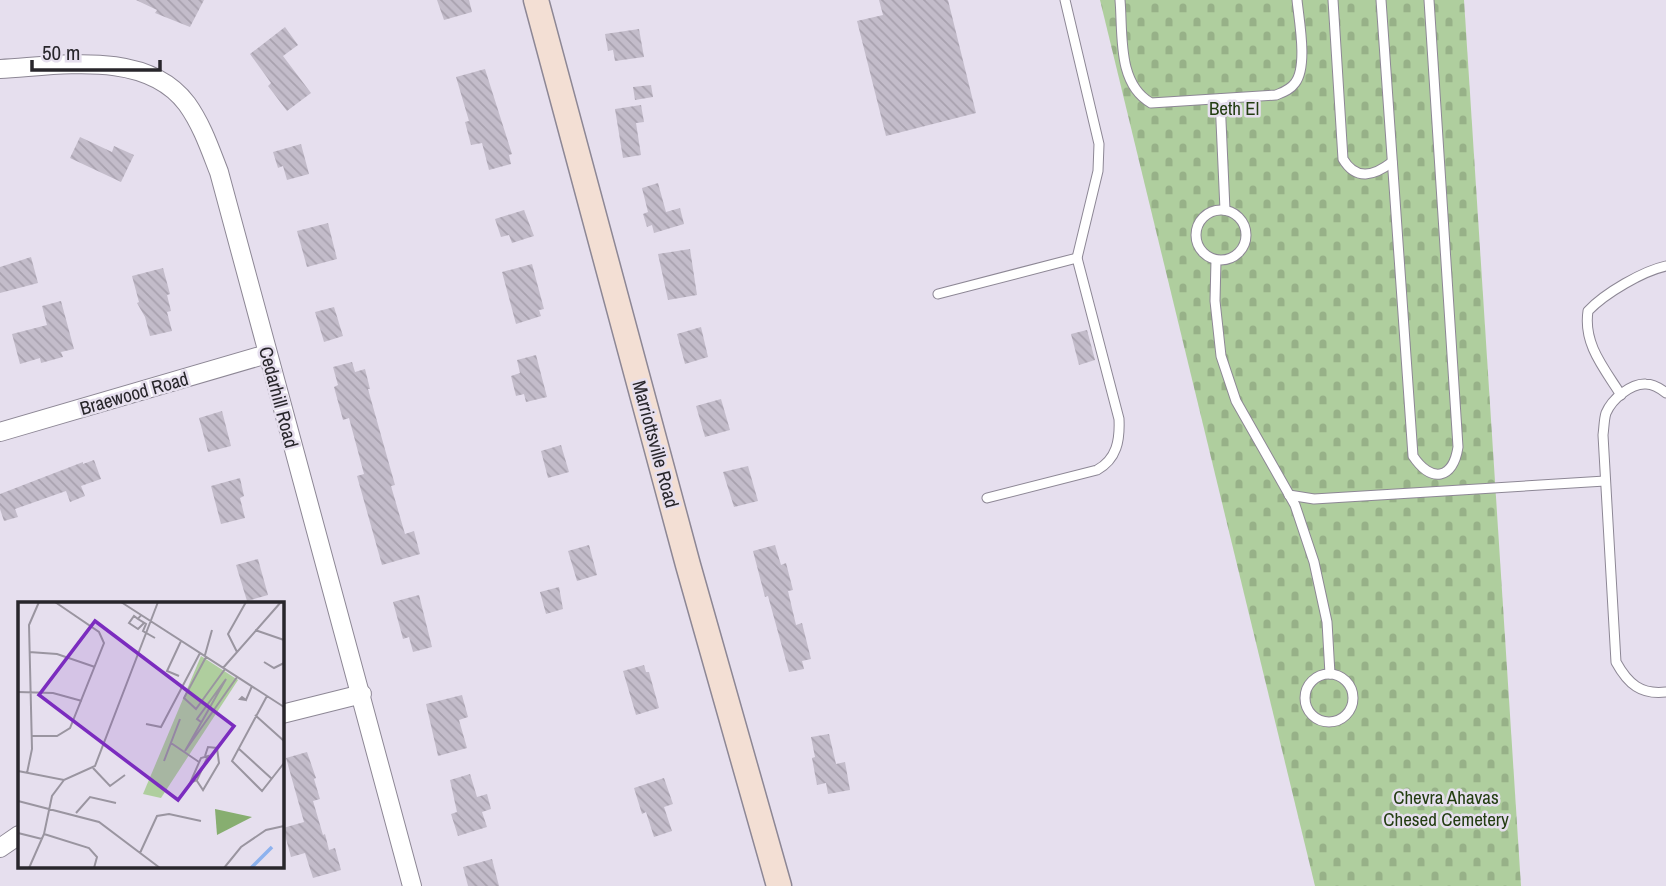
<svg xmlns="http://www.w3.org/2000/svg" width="1666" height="886" font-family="'Archivo Narrow',sans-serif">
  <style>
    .cemetery { fill: url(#cemetery-stones) }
    .building { fill: url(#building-back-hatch) }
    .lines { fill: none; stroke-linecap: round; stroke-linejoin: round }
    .lane-casing { stroke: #8d8795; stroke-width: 11 }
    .street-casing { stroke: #8d8795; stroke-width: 20 }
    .secondary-casing { stroke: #8d8795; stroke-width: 27 }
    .lane { stroke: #fff; stroke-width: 9 }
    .street { stroke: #fff; stroke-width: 18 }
    .secondary { stroke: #f3dfd4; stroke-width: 24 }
    .labels { text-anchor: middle; stroke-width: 5; stroke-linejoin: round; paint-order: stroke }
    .park-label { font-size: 19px; fill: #233d11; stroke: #e6dfee }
    .street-label { font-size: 19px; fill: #28262b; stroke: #e6dfee }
    .inset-river { fill: none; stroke: #8db2ee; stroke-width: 3.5 }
    .inset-road { fill: none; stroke: #9a95a0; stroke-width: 2 }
    .view { fill: #7b2cbf; fill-opacity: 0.15; stroke: #7b2cbf; stroke-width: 3.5 }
    .inset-edge { fill: none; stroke: #28262b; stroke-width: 3.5 }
  </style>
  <defs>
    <pattern id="cemetery-stones" width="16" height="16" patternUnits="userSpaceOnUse" patternTransform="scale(1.75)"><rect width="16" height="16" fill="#afce9e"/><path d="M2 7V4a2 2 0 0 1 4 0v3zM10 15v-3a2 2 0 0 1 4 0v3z" fill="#97b188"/></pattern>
    <pattern id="building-back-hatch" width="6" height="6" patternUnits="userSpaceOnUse" patternTransform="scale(1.75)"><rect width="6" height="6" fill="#c3bcca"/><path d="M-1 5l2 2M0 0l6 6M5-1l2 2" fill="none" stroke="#a8a1ae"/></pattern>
  </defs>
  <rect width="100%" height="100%" fill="#e6dfee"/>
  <!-- cemetery -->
  <path class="cemetery" d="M1100,0h364l57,886h-206z"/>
  <!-- building -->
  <g class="building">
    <path d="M136,0h68l-14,27 -35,-14 2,-3z"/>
    <path d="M437,0h32l3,12 -28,8z"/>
    <path d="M879,0h69l28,113 -90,23 -29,-115 26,-6z"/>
    <path d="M285,27l13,18 -15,11 28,37 -24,18 -19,-25 3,-3 -21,-29z"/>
    <path d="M639,29l5,28 -29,4 -2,-11 -5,1 -3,-17z"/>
    <path d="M485,69l27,85 -3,1 2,9 -22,6 -7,-27 -11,2 -6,-23 4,-1 -13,-44z"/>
    <path d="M651,85l2,12 -18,3 -2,-13z"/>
    <path d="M641,105l3,17 -8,1 5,32 -18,3 -8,-49z"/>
    <path d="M80,137l32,15 2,-6 20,9 -13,27 -51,-24z"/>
    <path d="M301,144l8,30 -22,6 -4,-14 -5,2 -5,-16z"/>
    <path d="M658,183l8,29 14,-4 4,16 -30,9 -2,-8 -5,2 -4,-13 5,-2 -6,-24z"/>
    <path d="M524,210l10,26 -22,7 -3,-8 -8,2 -6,-18z"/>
    <path d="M328,223l9,36 -30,8 -10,-36z"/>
    <path d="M690,249l7,46 -29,5 -10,-46z"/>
    <path d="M31,257l7,26 -38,10v-26z"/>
    <path d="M532,264l12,45 -5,1 2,6 -25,8 -14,-52z"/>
    <path d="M163,268l7,26 -3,1 4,16 -4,1 5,19 -22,5 -5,-19 -8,-14 2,-1 -7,-26z"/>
    <path d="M61,301l13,48 -13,3 2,5 -22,6 -1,-5 -20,6 -8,-30 35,-9 -5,-19z"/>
    <path d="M334,307l9,29 -19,6 -9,-30z"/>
    <path d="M701,327l7,30 -23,7 -8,-30z"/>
    <path d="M1087,330l8,30 -16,5 -8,-31z"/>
    <path d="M536,355l11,42 -21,5 -2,-8 -8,2 -5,-20 9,-3 -3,-13z"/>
    <path d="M352,362l3,10 10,-3 5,20h-2l27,96 -4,1 14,48 9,-3 6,23 -38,11 -25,-89 7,-2 -15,-56 -6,2 -9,-33 4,-2 -5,-18z"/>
    <path d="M721,399l9,31 -25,7 -9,-31z"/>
    <path d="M222,411l9,35 -23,6 -9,-34z"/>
    <path d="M561,445l8,27 -21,6 -7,-27z"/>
    <path d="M94,460l7,19 -20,7 4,10 -15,6 -4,-11 -51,18 3,8 -14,4 -4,-12v-15l83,-32v2z"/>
    <path d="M748,466l10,35 -24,6 -11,-35z"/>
    <path d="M240,478l4,18 -4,2 5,20 -24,6 -10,-38z"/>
    <path d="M589,545l8,30 -20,6 -9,-30z"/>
    <path d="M775,545l6,20 5,-2 7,27 -5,1 8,34 6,-2 9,36 -9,2 2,8 -15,3 -21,-76 -3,1 -12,-46z"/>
    <path d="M258,559l10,36 -21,6 -11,-36z"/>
    <path d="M559,587l4,22 -17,5 -6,-22z"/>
    <path d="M419,595l13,52 -19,5 -4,-15 -6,2 -10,-37z"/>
    <path d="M644,665l2,7h3l10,36 -23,7 -13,-44z"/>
    <path d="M462,695l6,22 -9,3 8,28 -29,8 -12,-52z"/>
    <path d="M829,734l7,30 9,-2 5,28 -22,4 -2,-11 -9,2 -5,-27 3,-1 -4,-20z"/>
    <path d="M307,752l9,26 -2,1 6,20 -7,2 10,34 2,-1 4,16 6,-2 6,22 -28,8 -8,-25 -14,4 -8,-29 21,-6 -18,-64z"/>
    <path d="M470,774l7,23 10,-3 4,15 -9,3 5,15 -29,9 -7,-22 6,-2 -7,-32z"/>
    <path d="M664,778l9,26 -9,3 8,24 -18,6 -8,-25 -4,2 -8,-26z"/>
    <path d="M492,859l7,27h-31l-5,-19z"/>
  </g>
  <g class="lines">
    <defs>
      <g id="lane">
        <path d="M1120,0c3,34 -3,84 31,103l125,-8c7,-3 14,-5 19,-12 13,-16 4,-63 2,-83"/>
        <path d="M1333,0l10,159c13,22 31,17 49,3"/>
        <path d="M1381,0l32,456c18,27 40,24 45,-9l-29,-447"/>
        <path d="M1220,99l5,111"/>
        <circle cx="1221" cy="235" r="25"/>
        <path d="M1216,260l-1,41 6,55 15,45 59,104 19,57 13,60 3,52"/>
        <path d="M938,294l139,-36"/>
        <path d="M1666,393c-5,-4 -13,-9 -20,-9 -15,-1 -34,15 -40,29 -2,6 -2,15 -3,22l13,227c12,22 25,33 50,30"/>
        <path d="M1621,395c-17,-27 -38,-51 -33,-84 17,-18 55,-40 78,-45"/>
        <path d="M1289,495l25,4 291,-18"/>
        <path d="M987,498l110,-28c20,-11 23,-30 22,-51l-42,-161 21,-87 1,-27 -34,-144"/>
        <circle cx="1329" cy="698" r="24"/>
      </g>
      <g id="street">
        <path d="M0,69c59,-3 146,-20 187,35 15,21 23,45 32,68l193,714"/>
        <path d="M0,432l267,-78"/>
        <path d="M282,714l80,-20"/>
        <path d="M0,848l19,-13"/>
      </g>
      <path id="secondary" d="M536,0l152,565 91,321"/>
    </defs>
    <!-- lane casing -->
    <use href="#lane" class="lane-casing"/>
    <!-- street casing -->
    <use href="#street" class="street-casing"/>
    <!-- secondary casing -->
    <use href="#secondary" class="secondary-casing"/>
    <!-- lane -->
    <use href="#lane" class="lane"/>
    <!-- street -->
    <use href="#street" class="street"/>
    <!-- secondary -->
    <use href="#secondary" class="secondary"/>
  </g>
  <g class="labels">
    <!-- park labels -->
    <g class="park-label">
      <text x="1234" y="115">Beth El</text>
      <text x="1446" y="804">Chevra Ahavas<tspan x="1446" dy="22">Chesed Cemetery</tspan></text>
    </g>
    <!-- street labels -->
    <g class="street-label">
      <text transform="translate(134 393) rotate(-16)" y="7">Braewood Road</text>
      <text transform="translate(279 397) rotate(75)" y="7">Cedarhill Road</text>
      <text transform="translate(656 444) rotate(75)" y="7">Marriottsville Road</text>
    </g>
  </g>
  <!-- overview -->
  <g transform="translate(18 602)">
    <rect width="266" height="266" fill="#e6dfee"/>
    <path d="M197,207l37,8 -35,18z" fill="#87ae70"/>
    <path d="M183,54l37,24 -77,118 -18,-4z" fill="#afce9e"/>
    <path class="inset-river" d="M233,266l21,-21"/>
    <path class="inset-road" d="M103,0l163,105M123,13l-3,4 8,5 -3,7 12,7M120,17l-4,-3 -5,7 9,6 6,-6M237,28l29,10M11,50l28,2 38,13M219,50l-9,-18 18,-32M187,53l7,-25M188,55l-22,41 12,11 29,-40M246,60l10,6 10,-5M205,66l58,-66M161,74l-12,-5 14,-30M0,90l35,1 29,8M249,94l-35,65 30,30 22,-28M228,98l-6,-1 2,-2 4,3 6,-14M237,113l29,26M183,120l-4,-3 29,-40 -41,72 52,-74M128,122l15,3 39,-74M13,134h26l13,-8 34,-85 -5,-11 -44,-30M153,141l28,19M220,146l34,31M190,154l-11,24 -7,3 11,-25zM146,159l16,-42M75,166l17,18 15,-11M0,169l46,9 31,-14 63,-164M9,171l5,-24 -3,-124 10,-23M179,179l6,9 16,-27 -2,-15 -9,-1 -3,9M0,199l81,21 61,46M58,211l14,-16 26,6M0,231l24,6M26,232l45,14 8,9 -3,11M122,251l17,-37 12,-2 32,7M11,266l15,-34 8,-38 12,-16M206,266l17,-21 25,-17 18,-4"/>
    <path class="view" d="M77,19l139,105 -56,74 -139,-105z"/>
    <rect width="266" height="266" class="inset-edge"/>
  </g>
  <!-- scale -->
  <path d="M32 60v10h128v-10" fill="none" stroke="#28262b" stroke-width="3.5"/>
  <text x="42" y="60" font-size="21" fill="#28262b" stroke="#e6dfee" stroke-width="5" paint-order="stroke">50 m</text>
</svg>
